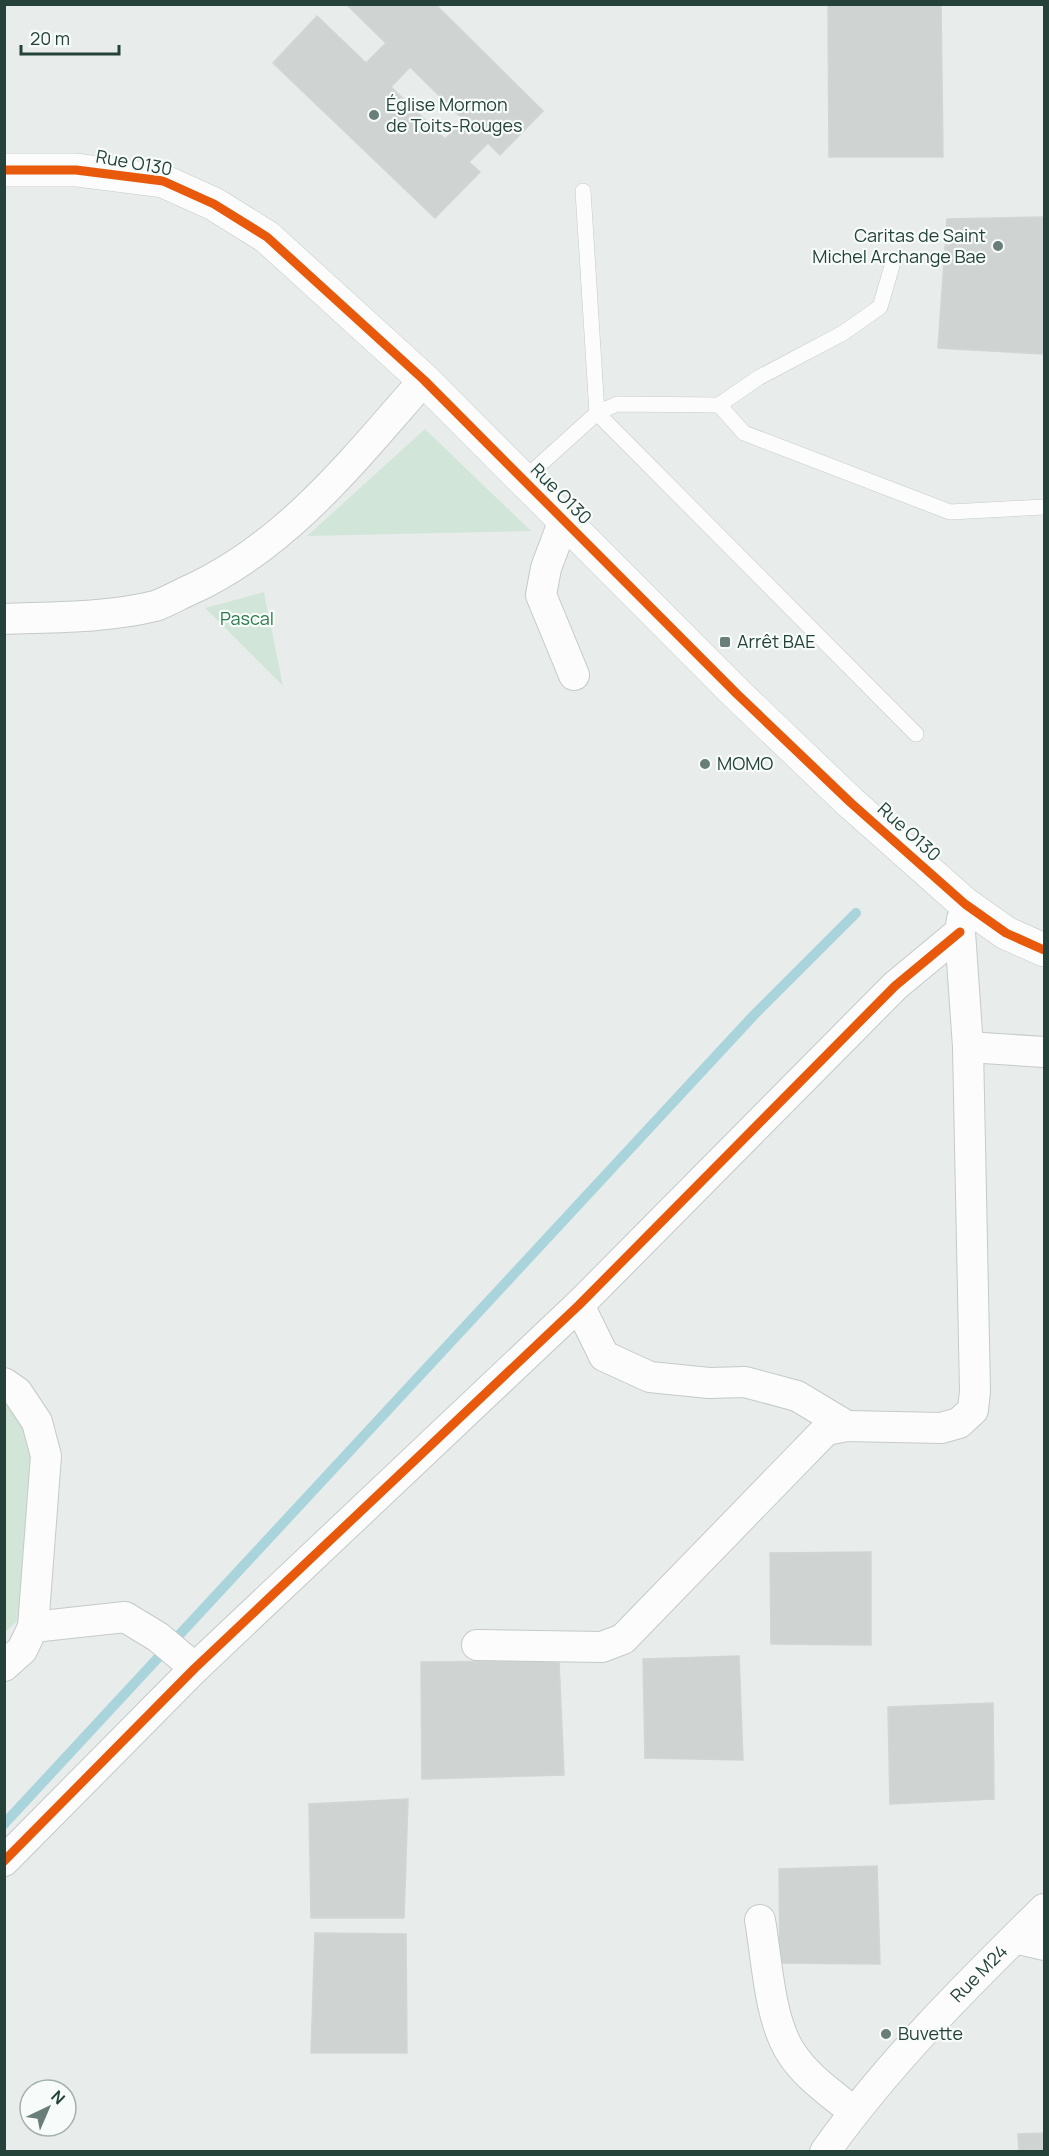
<svg xmlns="http://www.w3.org/2000/svg" width="1049" height="2156" font-family="Manrope,sans-serif">
  <style>
    .green { fill: #d1e6d8 }
    .lines { fill: none; stroke-linecap: round; stroke-linejoin: round }
    .stream { stroke: #a9d4db; stroke-width: 10 }
    .building { fill: #cfd4d2; stroke: #d1d6d4; stroke-width: 1.5; fill-rule: evenodd }
    .lane-casing { stroke: #c5cac8; stroke-width: 16 }
    .street-casing { stroke: #c5cac8; stroke-width: 32 }
    .secondary-casing { stroke: #c3cbc8; stroke-width: 34 }
    .lane { stroke: #fcfcfc; stroke-width: 15 }
    .street { stroke: #fcfcfc; stroke-width: 30 }
    .secondary { stroke: #fcfcfc; stroke-width: 33 }
    .cycleway-casing { stroke: #f7fbf9; stroke-width: 13 }
    .cycleway { stroke: #e8590c; stroke-width: 9 }
    .poi-dot { fill: #697e78; stroke: #f7fbf9; stroke-width: 2 }
    .labels { text-anchor: middle; stroke-width: 4.5; stroke-linejoin: round; paint-order: stroke }
    .poi-label { font-size: 18px; fill: #24423a; stroke: #f7fbf9; text-anchor: start }
    .street-label { font-size: 18px; fill: #24423a; stroke: #f7fbf9 }
    .park-label { font-size: 18px; fill: #2d7a4b; stroke: #f7fbf9 }
  </style>
  <rect width="100%" height="100%" fill="#e8edeb"/>
  <!-- green -->
  <g class="green">
    <path d="M425,429l106,102 -224,5z"/>
    <path d="M264,592l19,94 -78,-78z"/>
    <path d="M4,1404l14,9 21,59 -17,145 -17,15z"/>
  </g>
  <g class="lines">
    <!-- stream -->
    <path class="stream" d="M4,1824l749,-808 103,-103"/>
  </g>
  <!-- building -->
  <g class="building">
    <path d="M346,4h89l108,107 -43,44 -12,-12 -19,19 11,10 -45,46 -162,-155 44,-47 49,47 20,-20zM410,67l54,53 -19,19 -54,-52z"/>
    <path d="M828,4h113l2,153h-114z"/>
    <path d="M1044,217v137l-106,-6 9,-129z"/>
    <path d="M871,1552v93l-100,-1 -1,-91z"/>
    <path d="M739,1656l4,104 -98,-2 -2,-99z"/>
    <path d="M559,1661l5,114 -142,4 -1,-117z"/>
    <path d="M993,1703l1,96 -104,5 -2,-97z"/>
    <path d="M408,1799l-4,119h-93l-2,-114z"/>
    <path d="M877,1866l3,98 -100,-1 -1,-94z"/>
    <path d="M315,1933l91,1 1,119h-96z"/>
    <path d="M1044,2133v19h-25l-1,-18z"/>
  </g>
  <g class="lines">
    <defs>
      <g id="lane">
        <path d="M583,191l14,222 319,321"/>
        <path d="M719,405l25,28 206,79 94,-5"/>
        <path d="M524,479l73,-66 20,-9 102,1 39,-27 85,-45 37,-26 14,-48"/>
      </g>
      <g id="street">
        <path d="M564,520l-18,48 -5,27 33,80"/>
        <path d="M4,619c50,-2 102,-1 151,-13 12,-4 25,-12 37,-17 97,-45 163,-131 232,-209"/>
        <path d="M968,1047l76,5"/>
        <path d="M579,1305l25,51 46,21 59,6 36,-1 52,14 50,30"/>
        <path d="M4,1383l13,9 20,30 9,34 -13,171 -11,23 -18,16"/>
        <path d="M33,1627l92,-10 33,20 37,31"/>
        <path d="M477,1645l125,2 21,-8 203,-209 21,-4 94,2 18,-5 14,-13 2,-19 -7,-344 -8,-115 2,-13"/>
        <path d="M4,1861l191,-193 384,-363 316,-319 65,-54"/>
        <path d="M760,1920c7,40 9,97 30,131 15,25 42,43 64,61"/>
        <path d="M1015,1938l29,7"/>
        <path id="s1" d="M825,2152c64,-90 141,-166 219,-243"/>
      </g>
      <path id="secondary" d="M4,170h72l87,11 51,23 53,33 157,143 313,314 114,109 114,101 41,29 38,17"/>
    </defs>
    <!-- lane casing -->
    <use href="#lane" class="lane-casing"/>
    <!-- street casing -->
    <use href="#street" class="street-casing"/>
    <!-- secondary casing -->
    <use href="#secondary" class="secondary-casing"/>
    <!-- lane -->
    <use href="#lane" class="lane"/>
    <!-- street -->
    <use href="#street" class="street"/>
    <!-- secondary -->
    <use href="#secondary" class="secondary"/>
    <defs>
      <g id="cycleway">
        <path d="M4,170h72l87,11 51,23 53,33 157,143 313,314 114,109 114,101 41,29 38,17"/>
        <path d="M4,1861l191,-193 384,-363 316,-319 65,-54"/>
      </g>
    </defs>
    <!-- cycleway casing -->
    <use href="#cycleway" class="cycleway-casing"/>
    <!-- cycleway -->
    <use href="#cycleway" class="cycleway"/>
  </g>
  <!-- markers -->
  <g class="poi-dot">
    <circle cx="374" cy="115" r="6"/>
    <circle cx="998" cy="246" r="6"/>
    <rect x="719" y="636" width="12" height="12" rx="3"/>
    <circle cx="705" cy="764" r="6"/>
    <circle cx="886" cy="2034" r="6"/>
  </g>
  <g class="labels">
    <!-- poi labels -->
    <g class="poi-label">
      <text x="386" y="111">Église Mormon<tspan x="386" dy="21">de Toits-Rouges</tspan></text>
      <text x="986" y="242" text-anchor="end">Caritas de Saint<tspan x="986" dy="21">Michel Archange Bae</tspan></text>
      <text x="737" y="648">Arrêt BAE</text>
      <text x="717" y="770">MOMO</text>
      <text x="898" y="2040">Buvette</text>
    </g>
    <!-- street labels -->
    <g class="street-label">
      <text transform="translate(134 163) rotate(10)" y="6">Rue O130</text>
      <text transform="translate(561 494) rotate(45)" y="6">Rue O130</text>
      <text transform="translate(909 832) rotate(42)" y="6">Rue O130</text>
      <text dy="6" stroke="none"><textPath href="#s1" startOffset="236">Rue M24</textPath></text>
    </g>
    <!-- park labels -->
    <g class="park-label">
      <text x="247" y="625">Pascal</text>
    </g>
  </g>
  <!-- border -->
  <rect width="1049" height="2156" fill="none" stroke="#24423a" stroke-width="12"/>
  <!-- north arrow -->
  <g transform="translate(48 2108) rotate(44)"><circle r="28" fill="#f7fbf9" stroke="#a3b1ad" stroke-width="1.5"/>
  <path d="M0-4.5L10 22L0 15L-10 22Z" fill="#697e78"/>
  <text y="-9" font-size="16" font-weight="bold" text-anchor="middle" fill="#24423a">N</text>
  </g>
  <!-- scale -->
  <path d="M21 45v9h98v-9" fill="none" stroke="#24423a" stroke-width="3"/>
  <text x="30" y="45" font-size="18" fill="#24423a" stroke="#f7fbf9" stroke-width="4.5" paint-order="stroke">20 m</text>
</svg>
